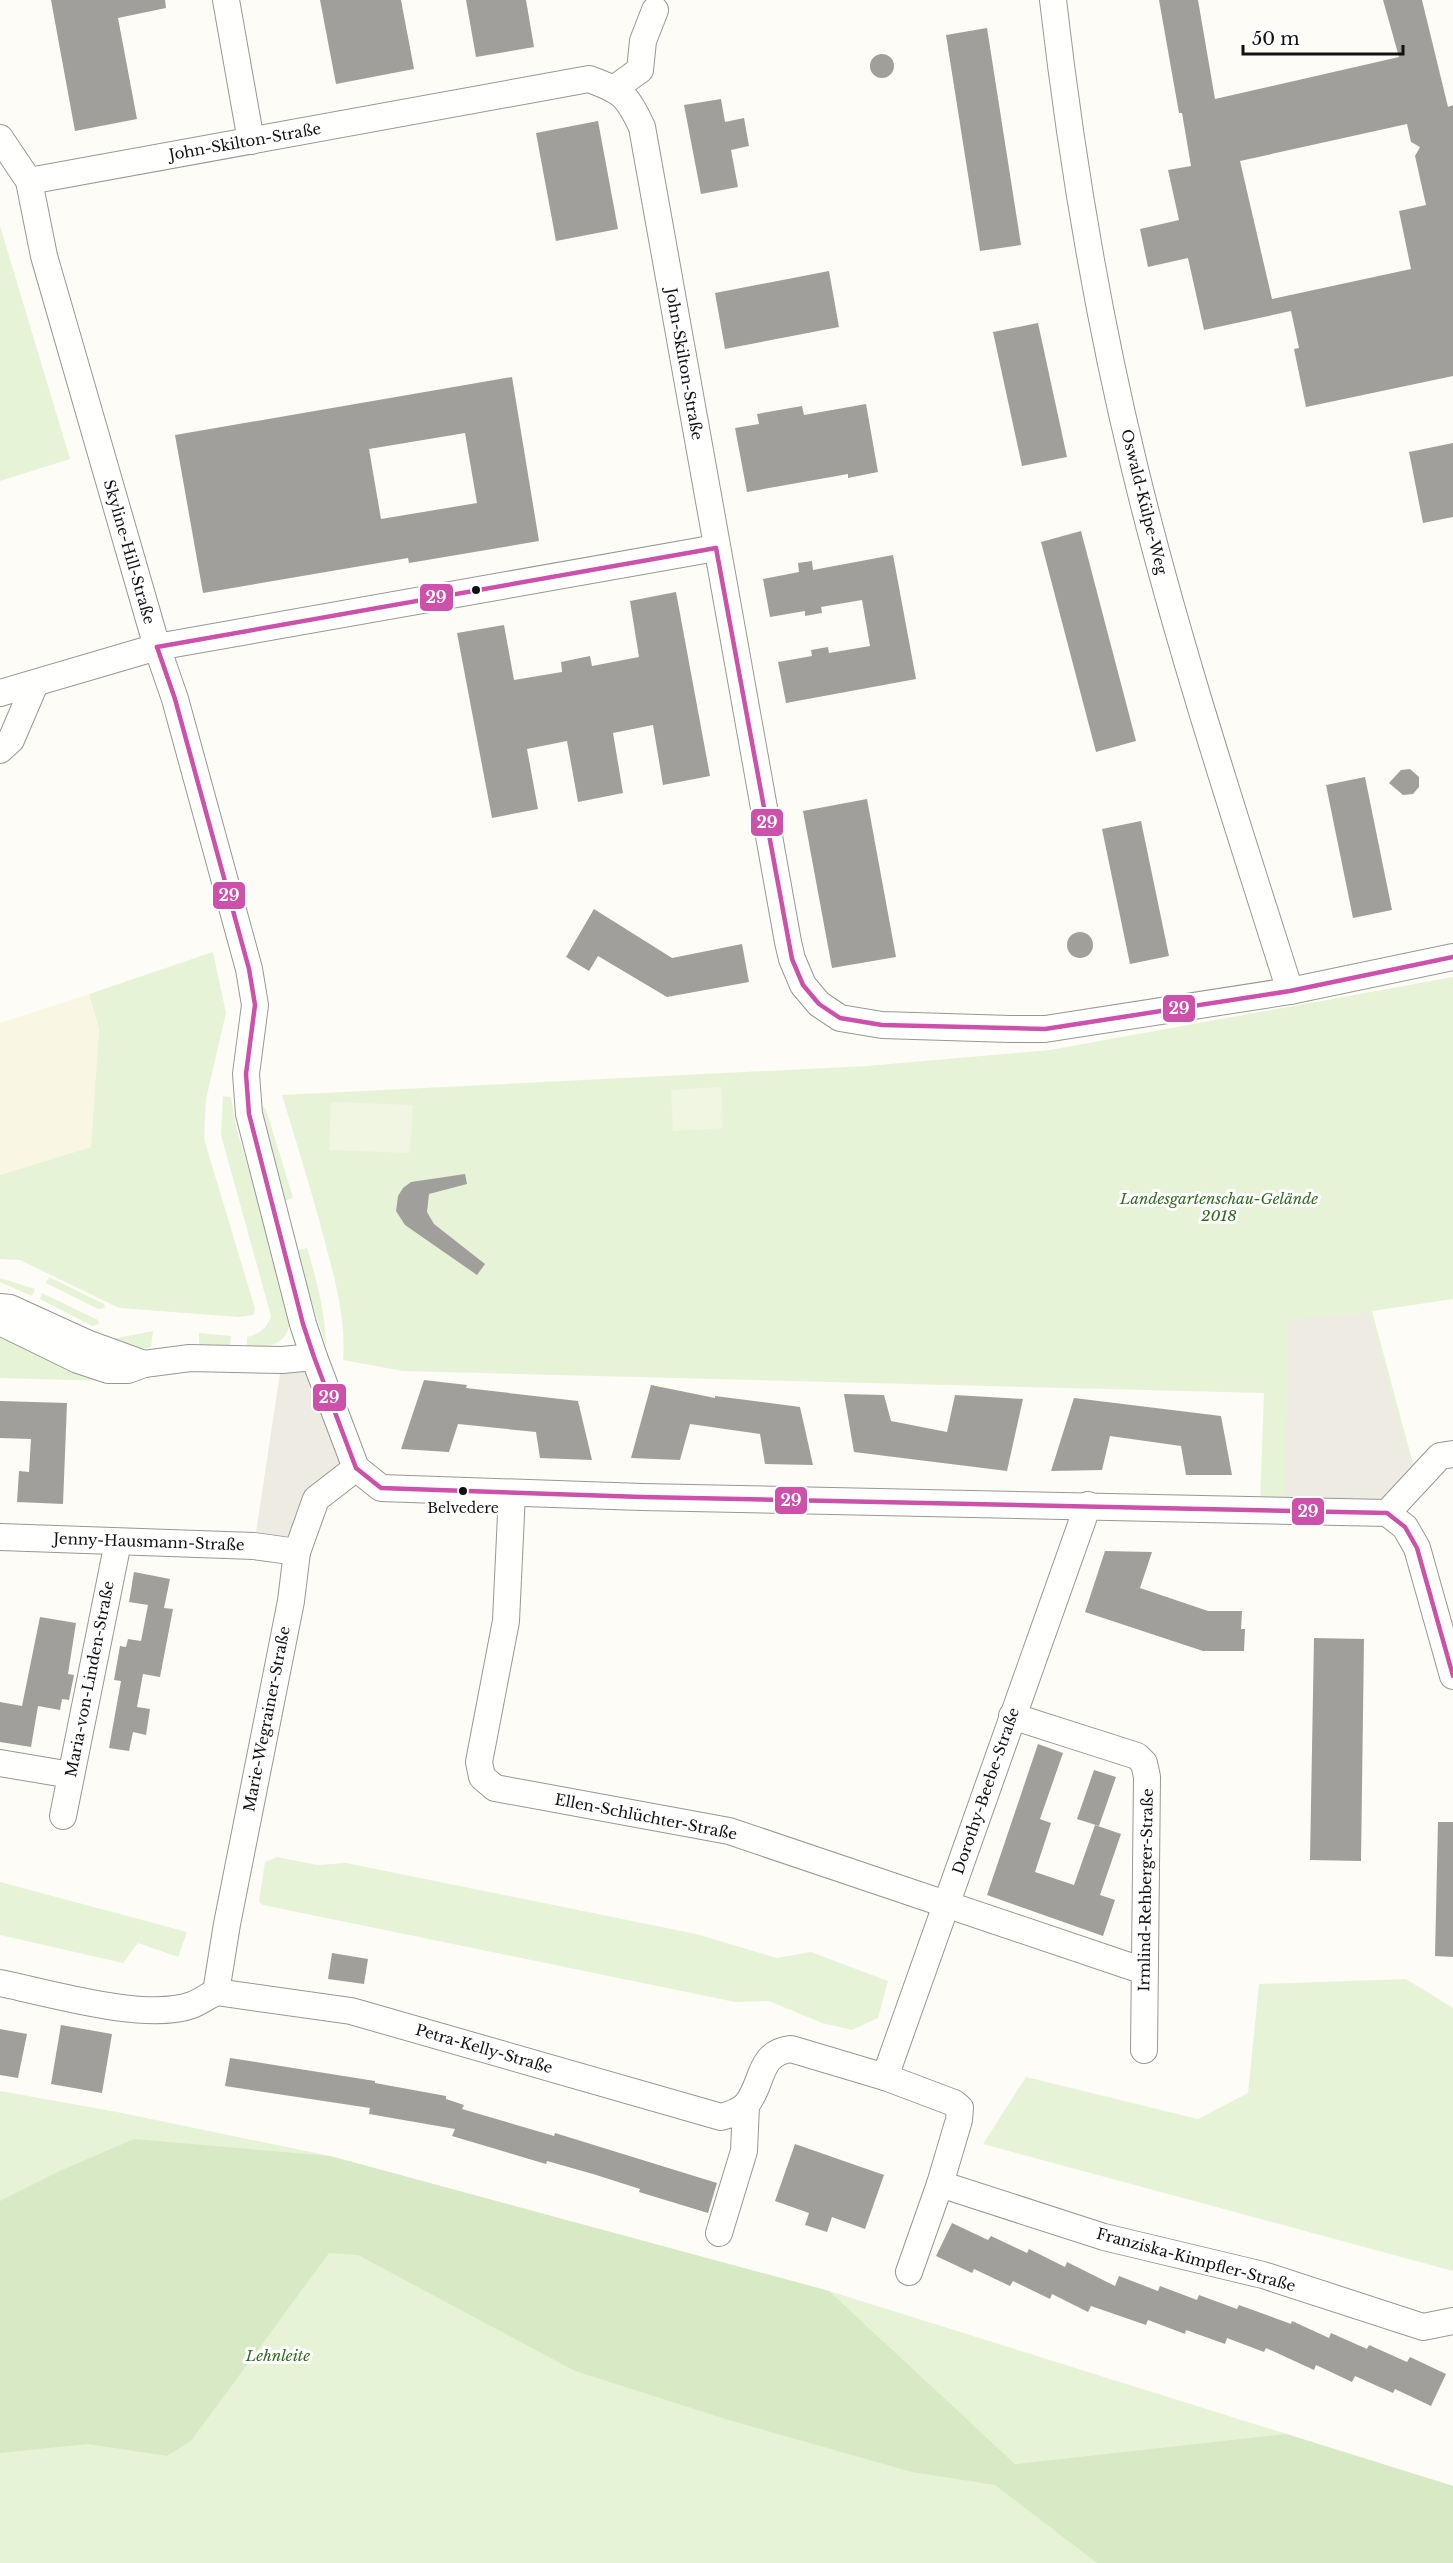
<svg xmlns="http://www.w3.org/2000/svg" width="1453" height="2563" font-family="'Libre Baskerville',serif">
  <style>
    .farmland { fill: #f9f7e4 }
    .green { fill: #e7f3d7 }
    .forest { fill: #d8eac5 }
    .pitch { fill: #f0f6e1 }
    .plaza { fill: #edebe2 }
    .building { fill: #a19f9c; fill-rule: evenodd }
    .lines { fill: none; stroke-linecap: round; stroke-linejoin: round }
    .minor-casing { stroke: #979795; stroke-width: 28 }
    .minor { stroke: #fffffe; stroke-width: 26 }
    .bus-1-casing { stroke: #fff; stroke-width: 9 }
    .bus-1 { stroke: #cd50aa; stroke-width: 4.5 }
    .bus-dot { fill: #111; stroke: #fff; stroke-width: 2 }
    .labels { text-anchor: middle; stroke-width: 6; stroke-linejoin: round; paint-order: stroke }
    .bus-label { font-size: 14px; fill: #111; stroke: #fff }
    .street-label { font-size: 15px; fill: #111; stroke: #fff }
    .park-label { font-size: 15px; font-style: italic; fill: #2f6b1f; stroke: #fff }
    .line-badge { stroke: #fff; stroke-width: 2 }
    .badge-label { font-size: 16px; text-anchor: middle; font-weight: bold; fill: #fff }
  </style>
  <rect width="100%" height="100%" fill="#fdfcf7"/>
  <!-- farmland -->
  <path class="farmland" d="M89,994l10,35 -8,118 -91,28v-152z"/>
  <!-- green -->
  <g class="green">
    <path d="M0,226l70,233 -70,22z"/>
    <path d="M213,952l13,61 -20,86 -2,40 51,170 -2,6 -14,2 -120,-9 -99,-48 -20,-1v-84l91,-28 8,-118 -10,-35z"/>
    <path d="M1453,977v322l-81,12 43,160 -33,33 -122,-2 4,-109 -861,-22 -60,-11c3,-40 -7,-76 -17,-114 -13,-51 -29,-101 -44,-151l585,-29 183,-16z"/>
    <path d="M223,1096l8,1 5,30 52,173c6,38 -4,46 -41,49v-12c13,-3 20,-9 24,-21l-50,-181z"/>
    <path d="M260,1105l6,4 27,89 -12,4 -17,-62z"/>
    <path d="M307,1248c10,33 18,64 19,98l-31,-95z"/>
    <path d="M49,1277l55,27 1,4 -7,1 -52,-26z"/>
    <path d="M0,1278l35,11 -3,7 -32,-14z"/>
    <path d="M42,1293l56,27 1,4 -7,2 -52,-27z"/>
    <path d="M153,1331l-2,16c-22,4 -28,4 -45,-9h11z"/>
    <path d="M199,1333l32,3 -1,12 -31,-2z"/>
    <path d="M0,1335l108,46 -108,-3z"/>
    <path d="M277,1857l40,8 29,-2 350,71 81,24 34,-6 77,29 -10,37 -26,12 -30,-7 -53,-22 -34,1 -472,-97 -4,-4 6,-39z"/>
    <path d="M0,1882l187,50 -9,25 -40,-14 -15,20 -123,-28z"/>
    <path d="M1406,1979l47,29v263l-470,-127 43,-67 172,42 50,-26 11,-109z"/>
    <path d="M0,2091l117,21 213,44 499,135 624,195v77h-1453z"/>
  </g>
  <!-- forest -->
  <path class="forest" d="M134,2139l196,17 499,135 186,173 271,-30 167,52v77h-356l-102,-78 -83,-13 -180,-51 -157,-50 -217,-116 -29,-2 -138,188 -24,15 -79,-12 -88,9v-252l62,-31z"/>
  <!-- pitch -->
  <g class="pitch">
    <path d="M721,1087l2,41 -50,3 -2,-41z"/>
    <path d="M331,1102l82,3 -3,48 -81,-3z"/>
  </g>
  <!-- plaza -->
  <g class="plaza">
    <path d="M1369,1313l44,158 -31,31 -97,-2 3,-180z"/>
    <path d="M314,1357l42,111 -40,31 -19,53 -43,-6 28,-186z"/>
  </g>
  <!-- building -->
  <g class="building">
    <path d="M51,0h114l1,8 -48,10 19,101 -62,12z"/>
    <path d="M320,0h81l13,69 -78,15z"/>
    <path d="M466,0h60l8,47 -58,10z"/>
    <path d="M1159,0h39l17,99 184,-42 -16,-57h39l26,107 5,-2v271l-147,31 -12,-58 5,-1 -8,-37 -87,19 -16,-72 -40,9 -8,-38 39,-9 -11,-50 23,-4 -9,-53h-3zM1407,124l4,18 9,5 -5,9 11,49 -27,6 12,58 -139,30 -32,-138z"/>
    <path d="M987,28l34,217 -41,6 -34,-216z"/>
    <circle cx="882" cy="66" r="12"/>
    <path d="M721,99l4,23 19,-4 5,28 -18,4 7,37 -37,7 -17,-89z"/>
    <path d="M598,121l20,108 -62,12 -20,-108z"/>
    <path d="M829,271l10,56 -114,22 -10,-56z"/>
    <path d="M1038,323l29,134 -45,9 -29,-134z"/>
    <path d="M512,377l27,164 -130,22 -1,-5 -205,35 -28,-158zM465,433l12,70 -96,16 -12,-70z"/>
    <path d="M866,404l12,68 -30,6v-4l-101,18 -12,-64 24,-4 -2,-10 45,-8 2,9z"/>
    <path d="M1453,443v74l-30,6 -14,-71z"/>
    <path d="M1081,531l55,210 -40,11 -55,-210z"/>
    <path d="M893,555l23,124 -130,24 -8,-41 34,-6 -1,-6 17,-3 1,6 41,-7 -8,-46 -41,7 1,6 -17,3v-5l-35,6 -7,-38 36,-7 -1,-9 14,-2 1,9z"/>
    <path d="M676,592l34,184 -47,9 -10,-60 -40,8 10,60 -45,9 -11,-61 -40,8 11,60 -46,9 -35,-185 47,-8 10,55 48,-8 -1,-10 29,-6 2,10 47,-9 -9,-56z"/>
    <path d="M1410,769l9,8v10l-6,7 -10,1 -14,-12 12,-13z"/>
    <path d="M1365,777l27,133 -39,8 -27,-133z"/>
    <path d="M867,799l29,158 -64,11 -29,-157z"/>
    <path d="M1141,821l28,135 -39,8 -28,-135z"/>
    <path d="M594,909l78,49 70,-14 7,38 -82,15 -69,-41 -9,15 -23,-14z"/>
    <circle cx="1080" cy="945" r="13"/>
    <path d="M465,1174l2,10 -38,10 -2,18 7,12 51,40 -8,11 -72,-50 -9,-14 2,-15 5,-8 8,-6z"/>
    <path d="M424,1380l43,5 -1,3 112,13 14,59 -52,-2 -4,-26 -78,-8 -9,28 -48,-3z"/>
    <path d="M651,1385l64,13v-2l85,11 13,58 -48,-1 -5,-30 -70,-10 -10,36 -49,-2z"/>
    <path d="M844,1394l40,1 7,26 56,11 8,-37 68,4 -16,72 -153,-19z"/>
    <path d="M1074,1398l147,18 11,59h-46l-5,-29 -71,-10 -8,34 -51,1z"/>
    <path d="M0,1401l67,2 -4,101 -46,-2 2,-31 10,1 2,-33 -31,-1z"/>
    <path d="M1105,1551l47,1 -12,36 68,23h34l-1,18h4l-1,22h-41l-118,-39z"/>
    <path d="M134,1572l36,7 -6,29 9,1 -13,68 -17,-3 -6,33 13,2 -4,26 -13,-3 -4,19 -20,-3 12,-67 -7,-1 6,-34 6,1 2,-8 13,2 7,-36 -19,-3z"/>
    <path d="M40,1617l36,6 -8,51 6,1 -5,25 -7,-1 -2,11 -22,-4 -7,41 -31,-5v-40l22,4z"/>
    <path d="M1314,1638l50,1 -3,222 -51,-1z"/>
    <path d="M1038,1744l25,9 -23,66 11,4 -16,49 39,13 21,-60 26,9 -21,61 15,5 -12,36 -116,-41z"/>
    <path d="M1094,1770l22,7 -17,49 -22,-7z"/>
    <path d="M1438,1822h15v135l-18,-1z"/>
    <path d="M332,1953l36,6 -4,25 -36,-5z"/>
    <path d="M61,2025l51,9 -10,59 -51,-9z"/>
    <path d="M0,2029l27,5 -9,44 -18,-3z"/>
    <path d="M230,2058l145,23v2l71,13v3l18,6 -2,4 92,27 1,-3 162,50 -9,30 -69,-21 1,-3 -47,-15 -46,-13 -1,3 -94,-28 3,-7 -86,-15 1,-6 -145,-22z"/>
    <path d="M795,2144l89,31 -19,54 -33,-12 -5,15 -22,-7 4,-12 -34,-12z"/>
    <path d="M952,2223l36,17 3,-4 36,17 2,-4 36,18 2,-5 48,24 4,-10 39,15 2,-5 37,14 2,-5 38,14 2,-4 52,19 1,-3 37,17 2,-5 36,16 2,-4 38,17 3,-5 36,17 -15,32 -36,-17 -2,4 -38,-17 -3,6 -36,-17 -2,5 -48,-22 -2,4 -37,-14 -2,6 -39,-14 -1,4 -37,-14 -2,5 -55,-19 -3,6 -36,-18 -2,5 -37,-18 -3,5 -36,-17 -2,4 -36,-17z"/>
  </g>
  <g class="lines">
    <defs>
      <g id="minor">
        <path d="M226,0l25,141"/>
        <path d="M1053,0c18,156 44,313 81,465 43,178 101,352 156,526"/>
        <path d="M615,88l25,-18 3,-29 12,-31"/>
        <path d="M0,138l29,43 15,75 113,391 18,52 74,270 6,36 -9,69 3,40 54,210 11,33 42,111 25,20 261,9 745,16 18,14 12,21 36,128"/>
        <path d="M29,181l560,-102c33,12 38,16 53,48l146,815 4,17 11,26 16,19 21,14 42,7 128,4h35l245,-38 163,-34"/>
        <path d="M0,693l157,-46 559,-99"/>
        <path d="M0,750l11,-10 24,-56"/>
        <path d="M0,1307l10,1 79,36 55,20"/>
        <path d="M0,1322l78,38 30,10h20l16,-6 46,-6 92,2 32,-3"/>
        <path d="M512,1493l-6,128 -27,141 3,15 13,11 234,43 415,140"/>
        <path d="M1387,1513l53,-57 13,-2"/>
        <path d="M0,1537l254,9 43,6"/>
        <path d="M1012,1716l125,40 7,7 3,14 -3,273"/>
        <path d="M0,1763l71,12"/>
        <path d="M63,1816l55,-274"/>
        <path d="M0,1983c49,10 146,39 192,22 8,-3 16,-9 24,-13"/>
        <path d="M216,1992l135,19 370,106c8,-2 19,-6 25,-12 18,-21 11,-52 45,-56l94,28 69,26 6,5 -1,12 -19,64 164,53 159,38 160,52 30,-6"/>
        <path d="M216,1992l11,-68 64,-323 6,-49 19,-53 40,-31"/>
        <path d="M885,2077l203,-572"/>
        <path d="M719,2233l25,-82 2,-46"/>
        <path d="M909,2272l31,-88"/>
      </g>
    </defs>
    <!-- minor casing -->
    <use href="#minor" class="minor-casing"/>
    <!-- minor -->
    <use href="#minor" class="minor"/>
    <defs>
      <g id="bus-1">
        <path d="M716,548l76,411 11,26 16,19 21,14 42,7 163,4 245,-38 163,-34"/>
        <path d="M157,647l18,52 74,270 6,36 -9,69 3,40 54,210 11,33 42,111 25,20 261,9 745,16 18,14 12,21 36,128"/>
        <path d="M157,647l559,-99"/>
      </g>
    </defs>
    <!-- bus-1 casing -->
    <use href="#bus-1" class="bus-1-casing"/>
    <!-- bus-1 -->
    <use href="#bus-1" class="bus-1"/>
  </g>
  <!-- markers -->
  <g class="bus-dot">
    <circle cx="476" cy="590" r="5"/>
    <circle cx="463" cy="1491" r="5"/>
  </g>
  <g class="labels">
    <!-- bus labels -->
    <g class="bus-label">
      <text x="463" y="1513">Belvedere</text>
    </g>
    <!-- street labels -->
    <g class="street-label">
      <text transform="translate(245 142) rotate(-10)" y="5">John-Skilton-Straße</text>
      <text transform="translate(684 364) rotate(80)" y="5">John-Skilton-Straße</text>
      <text transform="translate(1144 502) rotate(76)" y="5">Oswald-Külpe-Weg</text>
      <text transform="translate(129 552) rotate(74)" y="5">Skyline-Hill-Straße</text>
      <text transform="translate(149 1542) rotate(2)" y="5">Jenny-Hausmann-Straße</text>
      <text transform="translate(90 1679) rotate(-79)" y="5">Maria-von-Linden-Straße</text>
      <text transform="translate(267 1719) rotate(-79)" y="5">Marie-Wegrainer-Straße</text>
      <text transform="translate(986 1791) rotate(-71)" y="5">Dorothy-Beebe-Straße</text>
      <text transform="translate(646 1817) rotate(11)" y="5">Ellen-Schlüchter-Straße</text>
      <text transform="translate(1146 1890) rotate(-89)" y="5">Irmlind-Rehberger-Straße</text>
      <text transform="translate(484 2049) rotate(16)" y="5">Petra-Kelly-Straße</text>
      <text transform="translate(1196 2260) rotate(15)" y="5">Franziska-Kimpfler-Straße</text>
    </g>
    <!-- park labels -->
    <g class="park-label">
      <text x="1219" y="1204">Landesgartenschau-Gelände<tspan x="1219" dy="17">2018</tspan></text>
      <text x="278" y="2361">Lehnleite</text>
    </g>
  </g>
  <g class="line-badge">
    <rect x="419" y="583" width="35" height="29" rx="6" fill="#cd50aa"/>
    <rect x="750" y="808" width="34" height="29" rx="6" fill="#cd50aa"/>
    <rect x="212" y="881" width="34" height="29" rx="6" fill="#cd50aa"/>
    <rect x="1162" y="994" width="34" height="29" rx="6" fill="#cd50aa"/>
    <rect x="312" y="1383" width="35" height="29" rx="6" fill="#cd50aa"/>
    <rect x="774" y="1486" width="34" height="29" rx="6" fill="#cd50aa"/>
    <rect x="1291" y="1497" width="34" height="29" rx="6" fill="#cd50aa"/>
  </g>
  <g class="badge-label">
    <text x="436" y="603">29</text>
    <text x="767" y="828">29</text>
    <text x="229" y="901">29</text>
    <text x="1179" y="1014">29</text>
    <text x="329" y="1403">29</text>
    <text x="791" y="1506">29</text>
    <text x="1308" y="1517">29</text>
  </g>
  <!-- scale -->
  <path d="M1243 45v9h160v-9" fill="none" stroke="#111111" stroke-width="3"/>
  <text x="1252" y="45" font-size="18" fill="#111111" stroke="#ffffff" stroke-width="4.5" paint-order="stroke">50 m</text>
</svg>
